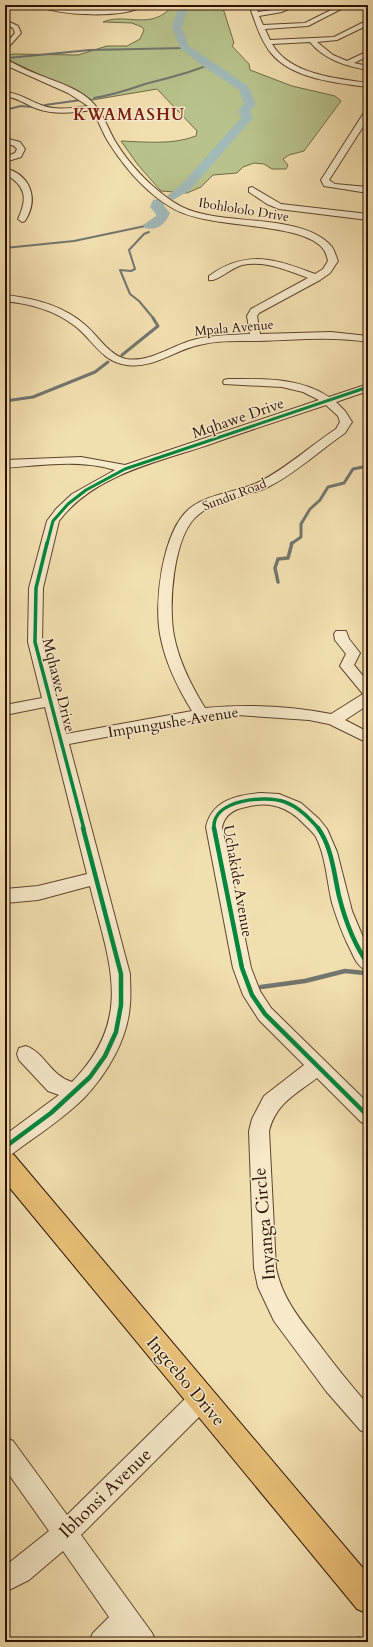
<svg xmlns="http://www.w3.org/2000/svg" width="373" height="1647" font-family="Cardo,serif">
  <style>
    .green { fill: #b8c28c; stroke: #726a46 }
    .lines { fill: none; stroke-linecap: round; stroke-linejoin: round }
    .stream-far4 { stroke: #72766e; stroke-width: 2 }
    .stream-far3 { stroke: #72766e; stroke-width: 3 }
    .stream-far2 { stroke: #72766e; stroke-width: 3.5 }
    .stream-far1 { stroke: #72766e; stroke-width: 4.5 }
    .stream { stroke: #72766e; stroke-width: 5.5 }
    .river { fill: #a1b9b7; fill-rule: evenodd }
    .minor-casing { stroke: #5e442c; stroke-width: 2 }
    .major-casing { stroke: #2c1101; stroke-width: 2 }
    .minor { fill: #f7eacb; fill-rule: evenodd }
    .major { fill: #e9c078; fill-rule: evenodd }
    .cycleway-far2-casing { stroke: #f7eacb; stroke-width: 5 }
    .cycleway-far1-casing { stroke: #f7eacb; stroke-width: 5.5 }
    .cycleway-casing { stroke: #f7eacb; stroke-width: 7 }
    .cycleway-far2 { stroke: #00873e; stroke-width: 3 }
    .cycleway-far1 { stroke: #00873e; stroke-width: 3.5 }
    .cycleway { stroke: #00873e; stroke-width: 4.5 }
    .labels { text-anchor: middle; stroke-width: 3; stroke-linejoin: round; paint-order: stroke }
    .far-street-label { font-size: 13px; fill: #2c1101; stroke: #f7eacb }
    .street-label { font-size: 15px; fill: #2c1101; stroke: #f7eacb }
    .far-district-label { font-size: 16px; font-weight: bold; letter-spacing: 1px; fill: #7a1f14; stroke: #f7eacb }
    .near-street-label { font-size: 18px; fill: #2c1101; stroke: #f7eacb }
  </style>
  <rect width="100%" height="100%" fill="#f2dfaf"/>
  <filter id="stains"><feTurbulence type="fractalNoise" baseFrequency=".005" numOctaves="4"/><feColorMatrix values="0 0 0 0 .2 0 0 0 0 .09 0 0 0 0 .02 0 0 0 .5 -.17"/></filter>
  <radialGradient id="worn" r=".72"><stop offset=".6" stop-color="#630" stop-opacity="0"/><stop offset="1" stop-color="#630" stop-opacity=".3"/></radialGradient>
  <!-- green -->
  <path class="green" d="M173,5h49l12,38 -2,3 17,18 1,6 42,16 43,10 6,5 -37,50 -15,4 -6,4 5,6 -2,4h-14l-8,-5 -10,-1 -11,4 -6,6 -24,2 -12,12 -14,6 -26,-2 -23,-26 -17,-24c24,1 52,4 75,-5l1,-5 -40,-42 -65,11 -81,-39 -4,-5 6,-2 65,1 29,-9h20l13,-7 4,-9 -2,-3 -10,-4 -29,-1c23,-10 49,10 70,-17z"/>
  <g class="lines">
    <!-- stream-far4 -->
    <g class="stream-far4">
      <path d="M8,58l82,-8 95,-2"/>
      <path d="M94,98c18,-3 34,-8 51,-14 22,-6 42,-10 63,-19"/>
      <path d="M45,105l36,-5"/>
      <path d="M5,110l16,-4 12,1"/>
      <path d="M149,232l-5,2 -15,16 6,19 -4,2 -11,-1 10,24 9,7 15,18"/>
      <path d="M5,248l69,-7 76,-16"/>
    </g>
    <!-- stream-far3 -->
    <g class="stream-far3">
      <path d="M122,355l36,-29 -5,-8"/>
      <path d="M5,401l28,-4 62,-25 13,-10"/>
      <path d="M291,544l10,-7v-13l9,-15 10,-9 8,-13 16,-4 9,-14 15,-3"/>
    </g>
    <!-- stream-far2 -->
    <path class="stream-far2" d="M278,582l-3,-14 3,-9 10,-1 4,-15"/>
    <!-- stream-far1 -->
    <path class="stream-far1" d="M261,987l44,-6 40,-10 20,2"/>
    <!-- stream -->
    <path class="stream" d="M357,1642l2,-3"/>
    <!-- river -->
    <g class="river">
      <path d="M179,5h10l-7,23 7,18 59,40 8,18 -6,7 3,7 -2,2 -62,71 -16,9 -6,-4 14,-11 60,-67 -3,-7 6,-7 -5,-14 -35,-23 -24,-19 -8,-20z"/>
      <path d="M158,199l6,4v3l6,7c-4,11 -13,18 -25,15l-2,-3 13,-9v-2l-6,-7 3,-7z"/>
    </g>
    <defs>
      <g id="minor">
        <path d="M5,5h5l-3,2z"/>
        <path d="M38,5l71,5 35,-5c-14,14 -91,11 -106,0z"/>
        <path d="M249,5h6l3,7 21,-3 9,-4h8l-14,7 -23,4 4,9 42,-2 36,-18h8l-41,21 -43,3 5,11 64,-3 34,-17v5l-31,15 -20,2 16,13 14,6 21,-10v5l-14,7 14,3v4c-22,-4 -43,-10 -58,-28l-38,2c18,31 64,34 96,39v4c-31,-4 -76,-8 -97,-34 -11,-14 -16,-32 -22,-48z"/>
        <path d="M5,20l13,6 3,7 -16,18v-6l10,-12 -2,-5 -8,-4z"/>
        <path d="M5,60c8,2 15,7 22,10 22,10 51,16 67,34 10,11 14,25 21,37 15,25 41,52 67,66 41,20 121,5 150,40 3,4 4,10 6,14l-8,12 -10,7 -61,33 -2,3 3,18 71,-2 37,4v6c-37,-6 -74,-2 -112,-1 -19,0 -38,-1 -57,4 -24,5 -46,24 -72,20 -25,-3 -34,-25 -52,-39 -21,-16 -44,-22 -70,-25v-6c28,3 57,10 79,29 13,10 24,31 42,35 23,4 45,-13 67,-19 18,-5 38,-5 57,-6l-3,-18 4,-7 57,-31c-21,-8 -44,-18 -66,-13 -11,3 -25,17 -33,15v-4c37,-27 66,-17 106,-2l8,-5 5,-8c-1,-4 -2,-8 -4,-11 -20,-29 -113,-20 -150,-41 -27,-15 -49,-41 -65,-66 -7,-11 -10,-22 -17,-33 -20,3 -39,5 -57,-2 -11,-5 -18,-10 -30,-12v-4c14,1 23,8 36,13 15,6 31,3 47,1l-20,-13 -63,-28z"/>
        <path d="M365,111h3v8l-39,61 6,4 33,3v6l-44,-7 -3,-6z"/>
        <path d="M5,138l15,4 5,7 -4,8 -16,5v-5l10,-4 2,-4 -3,-3 -9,-3z"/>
        <path d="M5,168c26,7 34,31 20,53l-3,1 -4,-3c10,-21 8,-33 -13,-45z"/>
        <path d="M252,187l29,17 87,10v6l-89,-11 -12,-5 -18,-12v-4z"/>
        <path d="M228,379c34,0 71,-2 101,18l39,-13v7l-32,11 9,9 7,11 -7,11c-26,18 -49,40 -77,54 -23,11 -50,11 -70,28 -25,20 -30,91 -24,121 5,26 18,51 31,72 42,-4 85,-2 126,6l32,-20 -23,-28 6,-12 -11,-14 -1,-6 2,-3h10l3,8 11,14 -6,12 14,17v23l-23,15 23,12v11l-39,-19 -20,-4 -72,-5 -36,4 -132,25 61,230c0,10 1,20 0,30 -2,35 -23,70 -46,94 -21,21 -48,38 -72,56l-7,2v-21l54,-40 -11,-4 -29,-31 -2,-6 2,-6 7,-2c19,7 24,29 46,36 63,-64 37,-120 18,-196l-52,14 -33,3v-14l33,-3 49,-12 -42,-167 -40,8v-10l37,-7 -14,-56 1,-54 18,-67 9,-12 16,-15 43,-24c-35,-11 -74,-5 -110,-2v-8l76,-3 44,8 194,-65 -16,-8 -21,-5 -58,-3 -1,-2 1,-2zM326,405l12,11 2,6 -4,7c-26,17 -49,39 -77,53 -23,11 -50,11 -70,27 -27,23 -36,97 -28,130 5,25 17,49 31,72l-126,23 -24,-92 1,-54 16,-67c34,-46 98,-59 149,-76 39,-14 79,-27 118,-40z"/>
        <path d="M261,793l18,1 22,9 18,16 8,10 10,23 15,59 16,38v22c-9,-3 -13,-11 -17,-20 -8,-15 -14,-32 -19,-48 -5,-21 -6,-46 -16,-66 -3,-5 -8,-9 -12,-13 -17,-18 -35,-23 -58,-17 -12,2 -21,7 -24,20l29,141 9,23 11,17 97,95v22l-7,-3 -44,-44c-21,16 -41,25 -48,53l7,137c6,29 22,49 40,72 16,22 34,44 52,65v29l-8,-4 -34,-39 -52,-70 -16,-34 -4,-19 -5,-137 3,-12 12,-23 40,-31 -45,-45 -16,-25 -10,-27 -27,-141c6,-27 31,-32 55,-34z"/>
        <path d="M201,1388l8,3 3,8 -3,8 -128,128 71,98 4,9h-29l-3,-4 -4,4h-31l4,-9 16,-16 -46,-66 -34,29 -24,12v-26l44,-35 -44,-62v-32l8,4 54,74 126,-124z"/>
      </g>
      <path id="major" d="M5,1151l9,4 354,419v40l-11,-5 -352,-427z"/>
    </defs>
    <!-- minor casing -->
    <use href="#minor" class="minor-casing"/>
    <!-- major casing -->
    <use href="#major" class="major-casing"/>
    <!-- minor -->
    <use href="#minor" class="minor"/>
    <!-- major -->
    <use href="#major" class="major"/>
    <defs>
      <path id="cycleway-far2" d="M47,544l6,-23 15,-17 18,-14 39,-21 243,-82"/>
      <g id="cycleway-far1">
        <path d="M47,543l-11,45 -1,54 49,187"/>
        <path d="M214,829c-3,-30 52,-34 71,-27 14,5 25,17 34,27"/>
      </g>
      <g id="cycleway">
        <path d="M214,828l28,140 10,27 13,19 103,102"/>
        <path d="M318,828c14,19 16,46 21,68 6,24 15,48 29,68"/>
        <path d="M5,1147l46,-34 39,-36 15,-21 11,-24 5,-27v-31l-38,-146"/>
      </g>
    </defs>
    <!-- cycleway-far2 casing -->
    <use href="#cycleway-far2" class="cycleway-far2-casing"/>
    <!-- cycleway-far1 casing -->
    <use href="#cycleway-far1" class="cycleway-far1-casing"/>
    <!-- cycleway casing -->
    <use href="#cycleway" class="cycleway-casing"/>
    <!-- cycleway-far2 -->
    <use href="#cycleway-far2" class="cycleway-far2"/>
    <!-- cycleway-far1 -->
    <use href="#cycleway-far1" class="cycleway-far1"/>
    <!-- cycleway -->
    <use href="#cycleway" class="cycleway"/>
  </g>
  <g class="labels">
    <!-- far-street labels -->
    <g class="far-street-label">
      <text transform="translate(244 209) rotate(9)" y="5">Ibohlololo Drive</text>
      <text transform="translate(234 327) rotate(-5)" y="5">Mpala Avenue</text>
      <text transform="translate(234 494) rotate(-21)" y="5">Sundu Road</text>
    </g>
    <!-- street labels -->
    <g class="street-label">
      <text transform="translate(238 418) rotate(-19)" y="5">Mqhawe Drive</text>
      <text transform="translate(59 685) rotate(76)" y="5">Mqhawe Drive</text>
      <text transform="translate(173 722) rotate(-9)" y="5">Impungushe Avenue</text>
      <text transform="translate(238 881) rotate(80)" y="5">Uchakide Avenue</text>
    </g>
    <!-- far-district labels -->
    <g class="far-district-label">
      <text x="129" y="120">KWAMASHU</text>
    </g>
    <!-- near-street labels -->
    <g class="near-street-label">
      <text transform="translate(264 1224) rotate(-95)" y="6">Inyanga Circle</text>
      <text transform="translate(186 1381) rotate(50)" y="6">Ingcebo Drive</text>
      <text transform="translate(105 1493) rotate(-44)" y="6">Ibhonsi Avenue</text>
    </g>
  </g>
  <!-- margin -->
  <rect width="373" height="1647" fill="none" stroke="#f2dfaf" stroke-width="20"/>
  <rect x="6" y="6" width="361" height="1635" fill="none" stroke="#2c1101" stroke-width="2"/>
  <rect x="10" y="10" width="353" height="1627" fill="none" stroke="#2c1101"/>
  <rect width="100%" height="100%" filter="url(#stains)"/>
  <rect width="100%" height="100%" fill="url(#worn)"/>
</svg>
